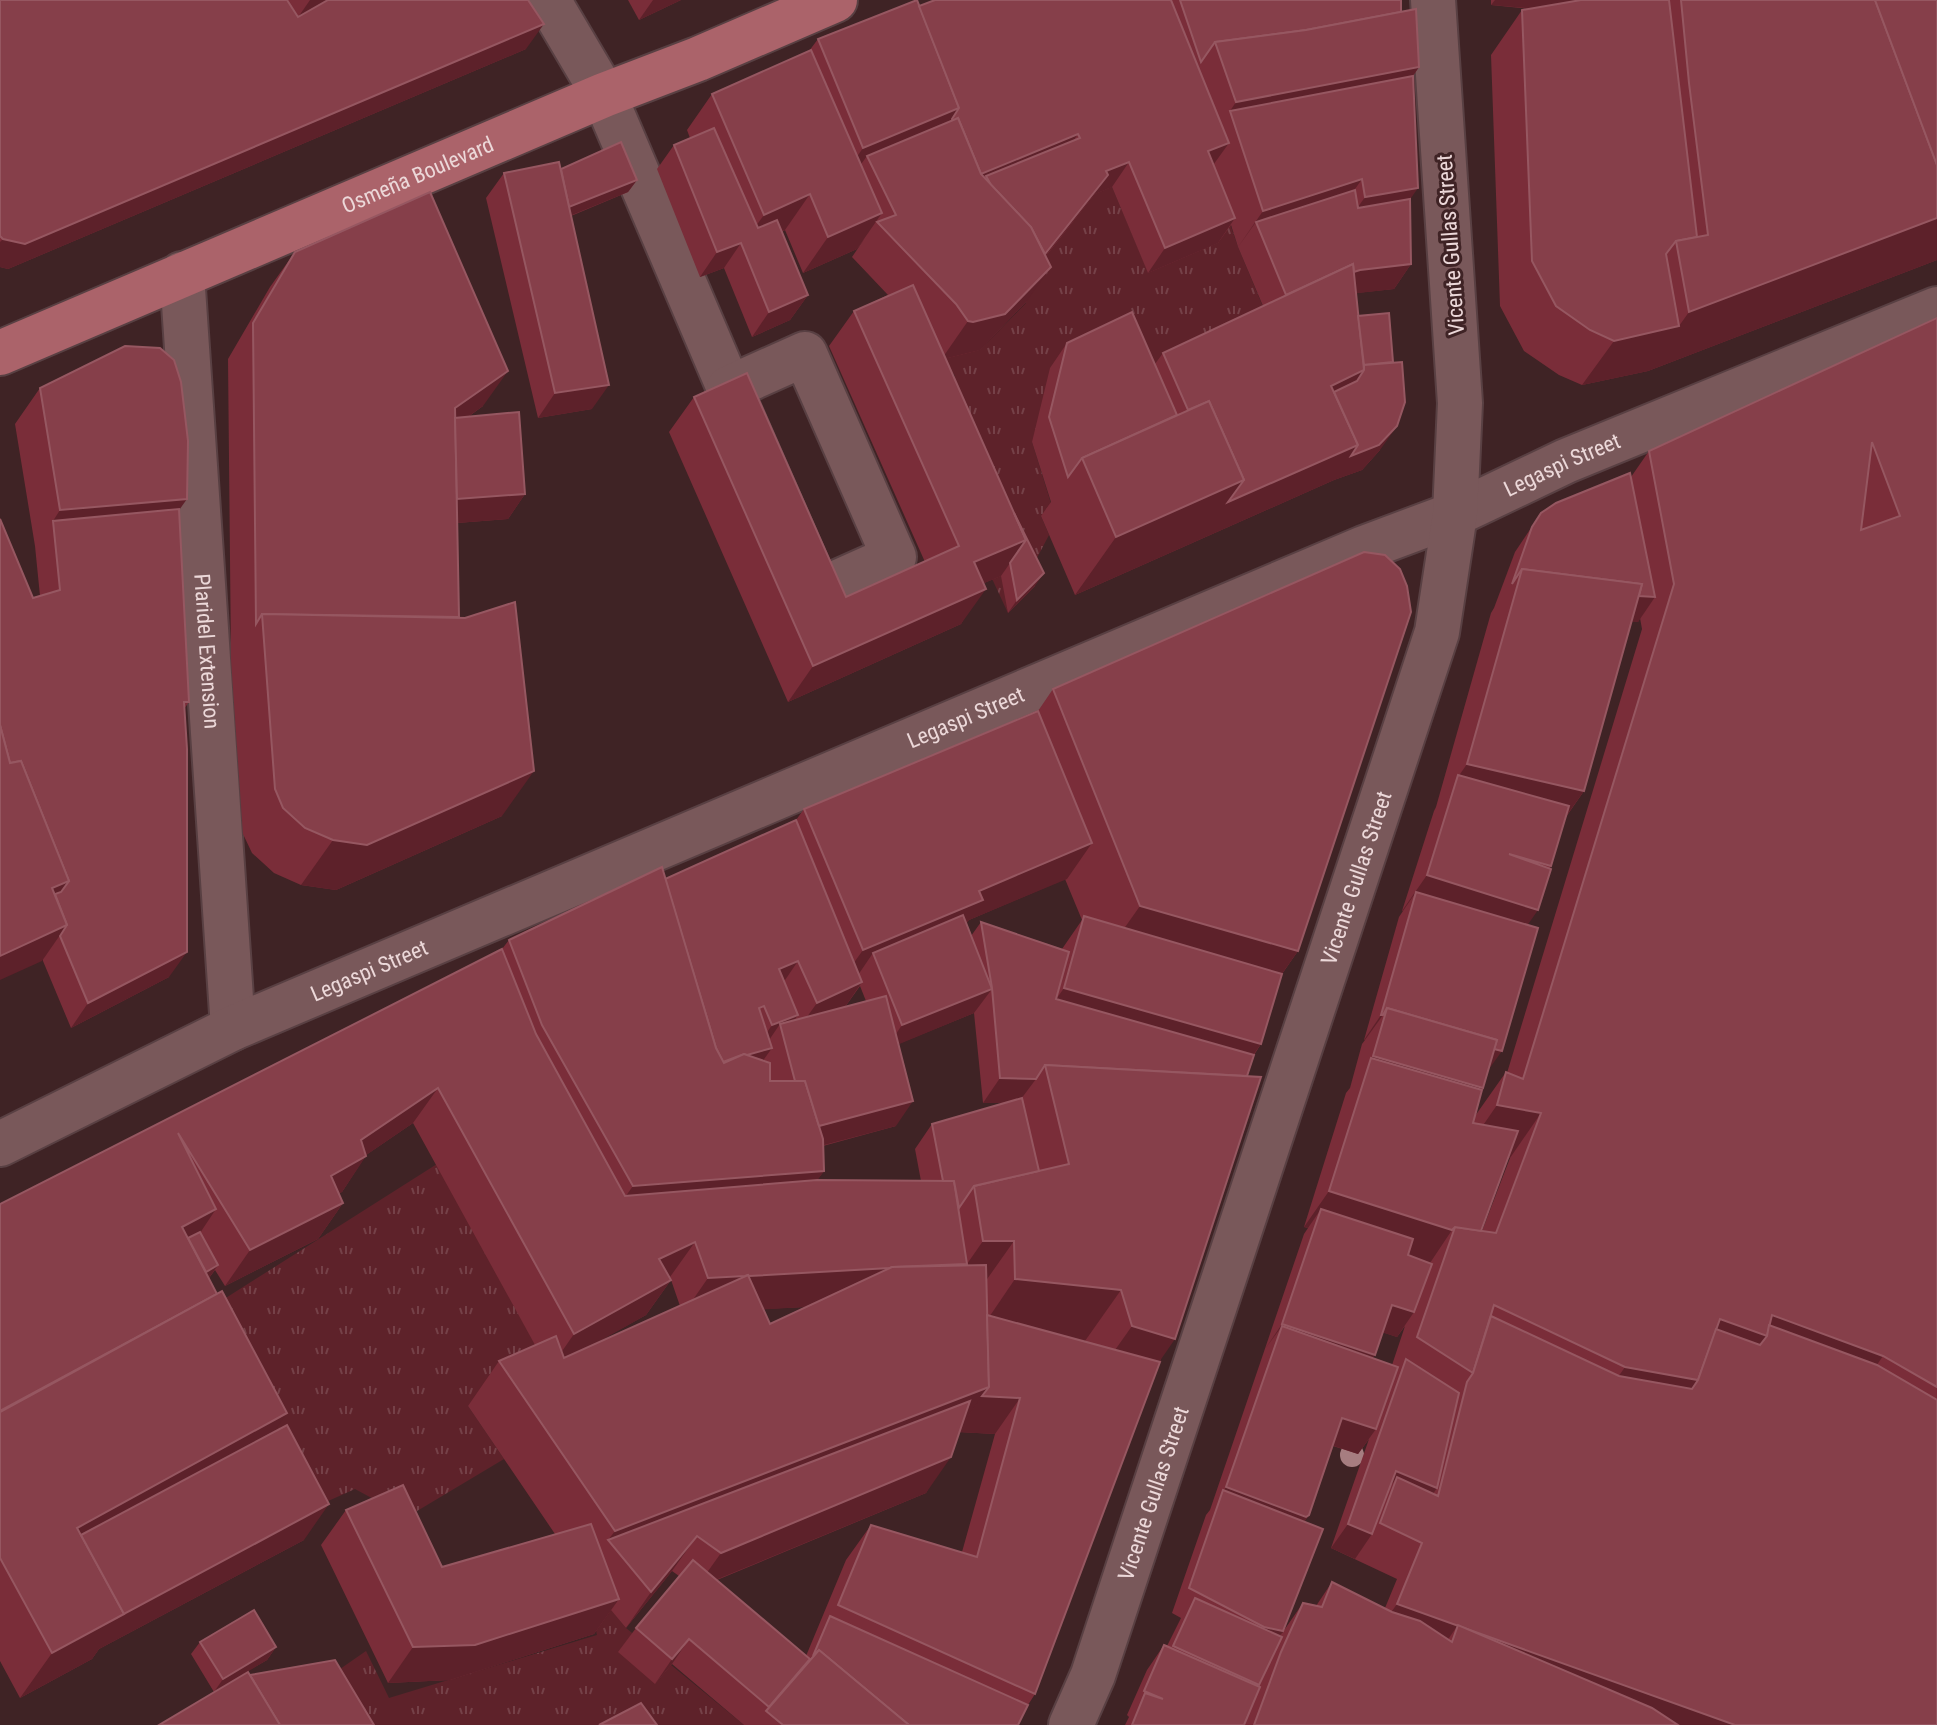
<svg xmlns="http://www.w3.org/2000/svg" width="1937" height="1725" font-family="'Roboto Condensed',sans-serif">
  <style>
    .grass { fill: url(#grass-tufts) }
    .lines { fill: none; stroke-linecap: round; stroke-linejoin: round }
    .minor-casing { stroke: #594043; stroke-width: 48 }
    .major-casing { stroke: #594043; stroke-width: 48 }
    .minor { stroke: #79585a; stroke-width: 44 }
    .major { stroke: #ab636a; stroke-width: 44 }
    .tree { fill: #a67d80 }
    .wall { fill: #7a2d39; fill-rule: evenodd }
    .shaded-wall { fill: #5d212a }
    .building { fill: #863f4a; stroke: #965761; stroke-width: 2; fill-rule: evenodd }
    .labels { text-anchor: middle; stroke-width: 6; stroke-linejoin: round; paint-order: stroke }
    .street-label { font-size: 22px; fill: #ecd8d9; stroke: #3f2325 }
  </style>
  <defs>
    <pattern id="grass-tufts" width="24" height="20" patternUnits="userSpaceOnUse" patternTransform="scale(2)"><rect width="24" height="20" fill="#5e222a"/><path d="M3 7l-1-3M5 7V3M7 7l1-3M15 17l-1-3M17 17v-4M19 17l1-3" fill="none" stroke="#754148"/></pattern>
  </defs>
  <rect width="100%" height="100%" fill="#3f2325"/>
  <!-- grass -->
  <g class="grass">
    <path d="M1211,168l27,79 33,79 -239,116 21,68 -12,6 8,19 -41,78 -89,-191 36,-46 -12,-19 37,-7 46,-47 -6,-15 59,-88 33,-13 36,85 70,-29z"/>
    <path d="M437,1164l112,206 -81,36 36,53 -97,58 -52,-28 -56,25 -111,-192z"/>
    <path d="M584,1576l42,52 118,97h-402l-25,-40 49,-34 23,47 208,-63z"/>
  </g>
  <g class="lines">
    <defs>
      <g id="minor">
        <path d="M548,0l56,95 125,293"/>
        <path id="s1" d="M182,274l51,754"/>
        <path d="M805,354l89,203 -76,34 -89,-203z"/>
        <path id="s2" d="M0,1144l233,-116 1131,-480 91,-34 111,-53 371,-152"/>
        <path id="s3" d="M1071,1725l22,-50 344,-1043 18,-118 5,-111 -27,-403"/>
      </g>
      <g id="major">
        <path id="s4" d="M0,353l604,-258 94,-36 137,-59"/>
      </g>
    </defs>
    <!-- minor casing -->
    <use href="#minor" class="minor-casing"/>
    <!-- major casing -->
    <use href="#major" class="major-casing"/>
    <!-- minor -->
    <use href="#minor" class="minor"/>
    <!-- major -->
    <use href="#major" class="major"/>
  </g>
  <!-- trees -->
  <circle class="tree" cx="1352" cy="1455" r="12"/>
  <!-- wall -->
  <g class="wall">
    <path d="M0,0h528l-2,49 -518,220 -8,-2z"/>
    <path d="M628,0h53l-42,20z"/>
    <path d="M935,0h466v12l18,55 -6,9 -3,123 1,65 -17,25 -38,4 2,23 22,134 -18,20 -28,10 -259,115 -34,-79 10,-14 -19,-60 18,-74 17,-25 88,21 8,-11 100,-47 -25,-59 -7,-22 -13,18 -70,30 -36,-86 -17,7 -49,62 -20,46 -46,48 -32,8 -3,-1 90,229 -27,27 -7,-37 -17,7 -23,41 -173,78 -119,-270 25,-35 152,200 79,-35 -96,-216 25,-35 34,-16 -36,-38 13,-19 -8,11 -54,24 -18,-43 -3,2 26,63 -18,25 -38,17 -28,-69 -24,9 -43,-108 17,-24 16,-7 -3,-8 25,-36 97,-43 9,-12 101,-33z"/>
    <path d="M1491,0h446v260l-289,111 -66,14 -23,-10 -35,-24 -24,-45 -9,-251 31,-45 8,-1 -39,-4z"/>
    <path d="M561,169l76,11 -9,12 -57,24 21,193 -54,9 -52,-220 18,-25z"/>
    <path d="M295,252l188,154 -15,11 57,77 -17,25 -51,4 2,94 43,199 -166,74 -35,-5 -27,-12 -22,-20 -9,-19 -12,-175 -3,-300 42,-72z"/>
    <path d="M1937,318v1407h-812l4,-8 -2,-2 20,-45 17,-25 3,1 14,-28 -9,-5 34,-98 4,-5 94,-276 4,-6 -4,-1 42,-134 4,-5 12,-44 3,-4h-1l35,-123 4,-6h-1l32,-100 2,-4 55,-194 3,-5 21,-56 26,-39 90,-36 18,-26zM1640,618l2,11 -135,444 -1,-1 -31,44 52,-191 24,-59 15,-49 18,-26 47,-170 7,1zM1508,1158h2l-28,73h-1zM1405,1326l-13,39 -20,-7 10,-26 15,5zM1369,1439l-38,109 66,31 -12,29 -53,-26 -16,24 -13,-3 -23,33 3,-5 21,-109 5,-7 24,-69 25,8z"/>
    <path d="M40,388l139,121 10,193 -5,7 -15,268 -98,51 -28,-67 -10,-363 7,-2 -5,-50 -20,-122z"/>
    <path d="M1053,689l245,262 -16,23 -21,70 -7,11 -94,307 -125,332 -7,11 -10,20h-274l-72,-61 -17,20 -37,-32 18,-24 43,-52 -7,-5 -46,57 -15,-18 -17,24 -144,46 -62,3 -67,-138 25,-35 96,57 113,-33 -87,-128 31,-45 36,-16 -122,-222 -47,32 -24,37 -3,1 4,10 -25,36 -93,47 -10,-16 -6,8 65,154 30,108 -205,109 -7,10 -72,39 -20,-37v-457l502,-255 7,-9 156,-61 131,-59 8,-11 234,-98zM1065,879l17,41 -20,29 -81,-27 -10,14 -5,-13 3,-3zM860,986l6,15 -21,6zM974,1013l9,90h22l-73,21 -17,25 6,32 -104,-1 7,-9 -1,-25 73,-20 2,-82zM669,1277h1l10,29 -92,41 58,-32 25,-35zM805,1307l-35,17 -7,-15zM959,1432l36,2 -33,118 -91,-27 -25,35 -40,96 -89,-76 209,-87z"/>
    <path d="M200,1642l76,5 -9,13 -28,16 11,-1 -36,17 -23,-38z"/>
  </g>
  <!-- shaded-wall -->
  <g class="shaded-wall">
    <path d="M310,0h43l-72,42z"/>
    <path d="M653,0h28l-42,20z"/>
    <path d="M1495,0h143l-11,17 -136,-12z"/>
    <path d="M544,24l-18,25 -518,220 -8,-2v-25l3,-3z"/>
    <path d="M1419,67l-31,45 -158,-1 6,-9z"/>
    <path d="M959,108l-25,36 -67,12 -16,22 -13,6 25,-36z"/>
    <path d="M1078,134l-17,25 -75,17 -13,19 2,-19z"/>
    <path d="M1229,143l-18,25 -3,-17z"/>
    <path d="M1129,162l-17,25 -17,7 -75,94 86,-117z"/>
    <path d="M1362,179l-25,36 -81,7 -18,25 25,-36z"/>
    <path d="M637,180l-9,12 -78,32 9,-13z"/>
    <path d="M1418,188l-25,36 -53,9 25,-36z"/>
    <path d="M810,194l-25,36 -42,18 -1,-3 22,-30z"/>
    <path d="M882,213l-25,36 -54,24 25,-36z"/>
    <path d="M1235,218l-17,25 -70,30 17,-25z"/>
    <path d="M1937,218v42l-289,111 -66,14 32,-44 65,-15 10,-14z"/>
    <path d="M741,243l-17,25 -24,9 17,-25z"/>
    <path d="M1411,264l-17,25 -105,12 71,-31z"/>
    <path d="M1051,267l-25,35 -46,48 -32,8 -5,-1 25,-36z"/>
    <path d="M808,295l-18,25 -38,17 17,-25z"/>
    <path d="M1364,370l-25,36 -8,-20z"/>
    <path d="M508,371l-25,35 -35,25 7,-23z"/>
    <path d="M609,385l-17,24 -54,9 17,-25z"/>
    <path d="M1397,426l-17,24 -18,20 -28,10 -259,115 41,-58 128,-57z"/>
    <path d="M525,494l-17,25 -77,6 18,-25z"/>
    <path d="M187,499l-25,35 -109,-13 7,-11z"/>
    <path d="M1026,540l-25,36 -52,22 25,-36z"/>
    <path d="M1044,573l-9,13 -27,27 9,-13z"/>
    <path d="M1517,586l138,11 -17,25 -128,-10z"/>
    <path d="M986,589l-25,35 -173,78 25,-36z"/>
    <path d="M1467,764l117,27 -32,45 -94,-59z"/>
    <path d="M534,771l-32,45 -166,74 -35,-5 32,-45z"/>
    <path d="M1092,843l-25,36 -98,41 -11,16 -85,17 -17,25 -18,7 25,-35 116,-59z"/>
    <path d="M1427,875l111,35 -25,36 -97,-54 -13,19h-1z"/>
    <path d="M69,881l-20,28 3,-21z"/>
    <path d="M1140,906l158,45 -41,58 -158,-45z"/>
    <path d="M67,925l-25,36 -42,19v-24z"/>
    <path d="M187,952l-18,25 -98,51 17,-25z"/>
    <path d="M798,961l-17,25 -2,-17z"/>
    <path d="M862,982l-17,25 -46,21 18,-25z"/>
    <path d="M1064,988l197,56 -25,35 -197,-55z"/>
    <path d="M992,989l-18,24 -89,37 17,-25z"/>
    <path d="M798,1015l-15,22 -3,-13 -15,22 -10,4 17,-25z"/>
    <path d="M1381,1015h2l-18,25h-1z"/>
    <path d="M1385,1016l117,35 -18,25z"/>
    <path d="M772,1048l-18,25 -52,-5z"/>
    <path d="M1373,1056l110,32 -25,36 -89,-62z"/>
    <path d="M1000,1078l36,1 -18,24h-35z"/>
    <path d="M438,1088l-25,35 -57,39 10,-6 -24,36 -36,19 25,-35 30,-36z"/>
    <path d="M913,1101l-17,25 -106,28 17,-24z"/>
    <path d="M1497,1105l44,8 -31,45 -44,-8z"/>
    <path d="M824,1171l-32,45 -191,15 32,-45z"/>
    <path d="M1329,1191l123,39 -24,36 -107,-57 -13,19 -4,-1z"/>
    <path d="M343,1203l-25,36 -93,47 25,-36z"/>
    <path d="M216,1209l-24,36 -10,-18z"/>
    <path d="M983,1241h31l-41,58h-31l-259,15 25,-36 259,-14z"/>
    <path d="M695,1242l-25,35 -36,17 25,-35z"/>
    <path d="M218,1265l-9,13 -26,6z"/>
    <path d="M1015,1279l106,11 -41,58 -99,-19z"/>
    <path d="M671,1280l-25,35 -97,55 25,-36z"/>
    <path d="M1392,1305l22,7 -17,25 -22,-7z"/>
    <path d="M1772,1315l111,41 -31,45 -153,-34 21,-48z"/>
    <path d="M1282,1324l93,31 -18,25 -75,-54 -17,23z"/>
    <path d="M1132,1326l43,13 -40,58 -44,-13z"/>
    <path d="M1625,1367l73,13 -31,44 -73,-12z"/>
    <path d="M989,1387l-32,45 -349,108 7,-9z"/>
    <path d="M982,1396l38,2 -25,36 -38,-2z"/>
    <path d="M287,1413l-31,45 -172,94 -7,-24z"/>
    <path d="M1342,1418l34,11 -18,25 -33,-11z"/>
    <path d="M951,1457l-25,36 -230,95 25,-35z"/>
    <path d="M1396,1471l41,17 -17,25 -23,-36 -14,20z"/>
    <path d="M1226,1487l83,28 -17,25 -69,-48z"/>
    <path d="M329,1504l-25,36 -205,109 -7,10 -72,39 32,-45z"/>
    <path d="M1348,1524l24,10 -17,25 -24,-11z"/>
    <path d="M697,1536l-25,35 -46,57 25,-36z"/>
    <path d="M619,1599l-25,35 -144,46 -62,3 25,-36z"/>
    <path d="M1397,1604l61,21 -25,36 -61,-22z"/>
    <path d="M1458,1625l275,99 -1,1h-120z"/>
    <path d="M1264,1627l19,4 -17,25 -19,-4z"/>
    <path d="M689,1639l-17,25 -17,20 17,-25z"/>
    <path d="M276,1647l-9,13 -53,32 9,-13z"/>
  </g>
  <!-- building -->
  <g class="building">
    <path d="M0,0h287l11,17 30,-17h200l16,24 -519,220 -22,-5 -3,-3z"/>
    <path d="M917,0l42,108 -96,40 -45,-109z"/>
    <path d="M935,0h236l58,143 -21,8 27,67 -70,30 -36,-86 -23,9 2,4 -63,79 -14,-27 -40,-42 -5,-9 94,-38 -2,-4 -97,40 -23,-56 -5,3 -1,-2 7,-11 -40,-102z"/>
    <path d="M1180,0h221v12l-95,18 -91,12 -14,20z"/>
    <path d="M1581,0h88l28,237 -21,4 -10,13 13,72 -65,15 -24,-11 -34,-24 -24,-45 -10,-251z"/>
    <path d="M1681,0h194l62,165v53l-248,94 -13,-71 32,-6 -19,-152z"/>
    <path d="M1875,0h62v165z"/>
    <path d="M1416,9l3,58 -183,35 -21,-60 91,-12z"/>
    <path d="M811,50l71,163 -54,24 -18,-43 -46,21 -52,-121z"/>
    <path d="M1413,76l5,112 -53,9 -3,-18 -99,32 -33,-100z"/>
    <path d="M958,118l23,56 50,53 20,40 -46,47 -32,8 -5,-1 -12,-17 -79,-82 19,-7 -29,-59z"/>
    <path d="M714,128l44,100 19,-8 31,75 -39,17 -28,-69 -24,9 -43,-107z"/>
    <path d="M621,142l16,38 -68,27 -8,-38z"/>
    <path d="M559,162l50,223 -54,8 -51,-220z"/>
    <path d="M1355,190l3,18 52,-9 1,65 -51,6 -6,2 -1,-8 -67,31 -30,-73z"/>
    <path d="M430,192l78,179 -53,37 4,209 -197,-3 -6,10 -3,-301 42,-71z"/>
    <path d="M1353,264l11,106 -33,16 27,59 -130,57 16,-22 -35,-79 -21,9 -25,-57z"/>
    <path d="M913,285l113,255 -52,22 12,27 -173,77 -119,-269 53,-24 99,224 113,-51 -105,-235z"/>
    <path d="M1132,312l45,103 -95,43 -14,19 -19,-60 18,-74z"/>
    <path d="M1389,313l4,49 -29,3 -6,-49z"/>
    <path d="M1937,318v1069l-54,-31 -111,-41 -5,21 -47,-17 -22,61 -73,-13 -131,-62 -21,68 -56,-36 38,-110 41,6 45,-120 -44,-8 9,-33 17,7 151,-495 -25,-133zM1872,442l28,74 -39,14z"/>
    <path d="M125,346l35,2 14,12 7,22 7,59 -1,58 -127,11 -20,-122z"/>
    <path d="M1402,362l3,40 -8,24 -18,19 -28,11 7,-11 -24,-53 23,-11 7,-11v-5z"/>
    <path d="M1209,401l35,79 -128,57 -34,-79z"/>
    <path d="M519,412l6,82 -68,5 -2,-81z"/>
    <path d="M1630,473l25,124 -16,-1 3,-12 -120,-15 -10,15 20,-57 9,-14 15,-10z"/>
    <path d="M179,509l10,193h-5l3,47v203l-99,51 -28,-67 7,-11 -12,-31 6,-2 8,-11 -48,-120 -11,2 -10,-38v-206l33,79 27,-8 -7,-69z"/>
    <path d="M1014,513l30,60 -27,27 -7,-37 16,-23z"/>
    <path d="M1364,552l21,3 15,14 7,17 4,26 -113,339 -158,-45 -87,-217z"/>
    <path d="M1522,569l120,15 -58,207 -117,-27z"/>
    <path d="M515,602l19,169 -167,74 -34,-5 -28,-12 -22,-20 -8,-19 -13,-175 203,4z"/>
    <path d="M1038,711l54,132 -113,48 4,9 -120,50 -59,-141z"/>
    <path d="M0,725l10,38 11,-2 48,120 -17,7 15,37 -67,31z"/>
    <path d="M1458,775l111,31 -18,60 -42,-12 42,15 -13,41 -111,-35z"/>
    <path d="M796,820l66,162 -45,21 -19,-42 -19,8 19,46 -26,10 -8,-19 -5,2 13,40 -25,7 -3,-1 -21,8 -7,-14 -51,-169z"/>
    <path d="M662,867l54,181 8,15 20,-9 26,9v18h35l18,58 1,32 -191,15 -91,-161 -33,-85z"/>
    <path d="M1416,892l122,36 -36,123 -8,-2 3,-9 -110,-32 -4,7h-2z"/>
    <path d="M963,915l29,74 -90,36 -29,-72z"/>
    <path d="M1084,916l198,58 -21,70 -197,-56z"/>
    <path d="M981,922l88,30 -13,47 198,56 -7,21 -202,-11 -9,14 -36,-1 -8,-90z"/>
    <path d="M502,949l34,85 89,162 192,-16 137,1 13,83 -75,3 -2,1 -141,8 -1,-1 -3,1 -37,2 -13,-36 -36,17 12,21 -97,54 -136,-246 -77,52 5,16 -35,20 12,27 -93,47 -72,-117 38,76 -34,18 35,67 -217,117v-207z"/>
    <path d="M886,996l27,105 -94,25 -14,-45h-10l-15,-57z"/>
    <path d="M1387,1008l110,32 -14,48 -110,-32z"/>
    <path d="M1371,1058l111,32 -9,33 45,8 -37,100 -26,-4 -3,3 -123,-39z"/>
    <path d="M1045,1065l216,12 -86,262 -43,-13 -11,-36 -106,-11 -1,-38h-31l-9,-55 95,-22z"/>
    <path d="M1022,1098l17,73 -65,15 -15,22 -5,-27h-11l-11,-57z"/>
    <path d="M1321,1209l92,30 -5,16 24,9 -18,48 -22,-7 -17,50 -93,-31z"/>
    <path d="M200,1232l18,33 -12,7 -18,-34z"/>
    <path d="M986,1265l3,122 -374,144 -116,-170 57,-25 8,22 184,-83 22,49 122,-57z"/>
    <path d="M222,1291l65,122 -210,115 47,86 -72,39 -52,-95v-146z"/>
    <path d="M987,1315l173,47 -125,332 -197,-89 33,-80 106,32 43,-159 -38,-2 7,-9z"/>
    <path d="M1491,1316l128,60 73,13 6,-9 18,-51 44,16 7,-9 2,-11 108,40 60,35v325h-202l-338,-121 25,-61 -42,-20 17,-46 41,19 29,-114 6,-9z"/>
    <path d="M1282,1326l116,41 -22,62 -34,-11 -33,97 -3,2 -80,-30z"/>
    <path d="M1406,1359l53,34 -22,95 -41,-17 -24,63 -24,-10z"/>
    <path d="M970,1401l-19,56 -230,96 -24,-17 -46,56 -43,-52z"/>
    <path d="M287,1425l42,79 -205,110 -43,-79z"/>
    <path d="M403,1485l39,82 149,-43 28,75 -144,46 -62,2 -67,-137z"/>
    <path d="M1223,1490l100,39 -40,102 -19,-4 -75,-39z"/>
    <path d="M693,1560l117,99 -41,48 -80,-68 -17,20 -36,-31z"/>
    <path d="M1332,1582l60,30 28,9 32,21 6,-17 194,83 26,17h-424l27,-73 22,-49 19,4z"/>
    <path d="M1195,1598l87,39 -23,48 -86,-39z"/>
    <path d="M254,1610l22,37 -53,32 -23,-37z"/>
    <path d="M830,1616l198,89 -10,20h-109l-90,-75 -6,6z"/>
    <path d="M1164,1645l96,42 -16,38h-112l13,-32 18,6 -19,-8z"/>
    <path d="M819,1650l90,75h-126l-17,-14z"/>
    <path d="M335,1660l39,65h-94l-30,-50z"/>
    <path d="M248,1672l32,53h-121z"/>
    <path d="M641,1703l16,22h-58z"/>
  </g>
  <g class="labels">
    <!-- street labels -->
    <g class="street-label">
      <text dy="8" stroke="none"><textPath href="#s4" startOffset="454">Osmeña Boulevard</textPath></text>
      <text transform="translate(1450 245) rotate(-94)" y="8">Vicente Gullas Street</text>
      <text dy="8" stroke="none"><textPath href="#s2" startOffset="1704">Legaspi Street</textPath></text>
      <text dy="8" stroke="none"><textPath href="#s1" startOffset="378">Plaridel Extension</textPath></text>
      <text dy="8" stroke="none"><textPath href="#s2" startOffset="1056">Legaspi Street</textPath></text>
      <text dy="8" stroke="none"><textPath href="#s3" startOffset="894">Vicente Gullas Street</textPath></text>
      <text dy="8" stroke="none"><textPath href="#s2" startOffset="408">Legaspi Street</textPath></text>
      <text dy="8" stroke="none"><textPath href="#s3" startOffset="246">Vicente Gullas Street</textPath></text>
    </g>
  </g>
</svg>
